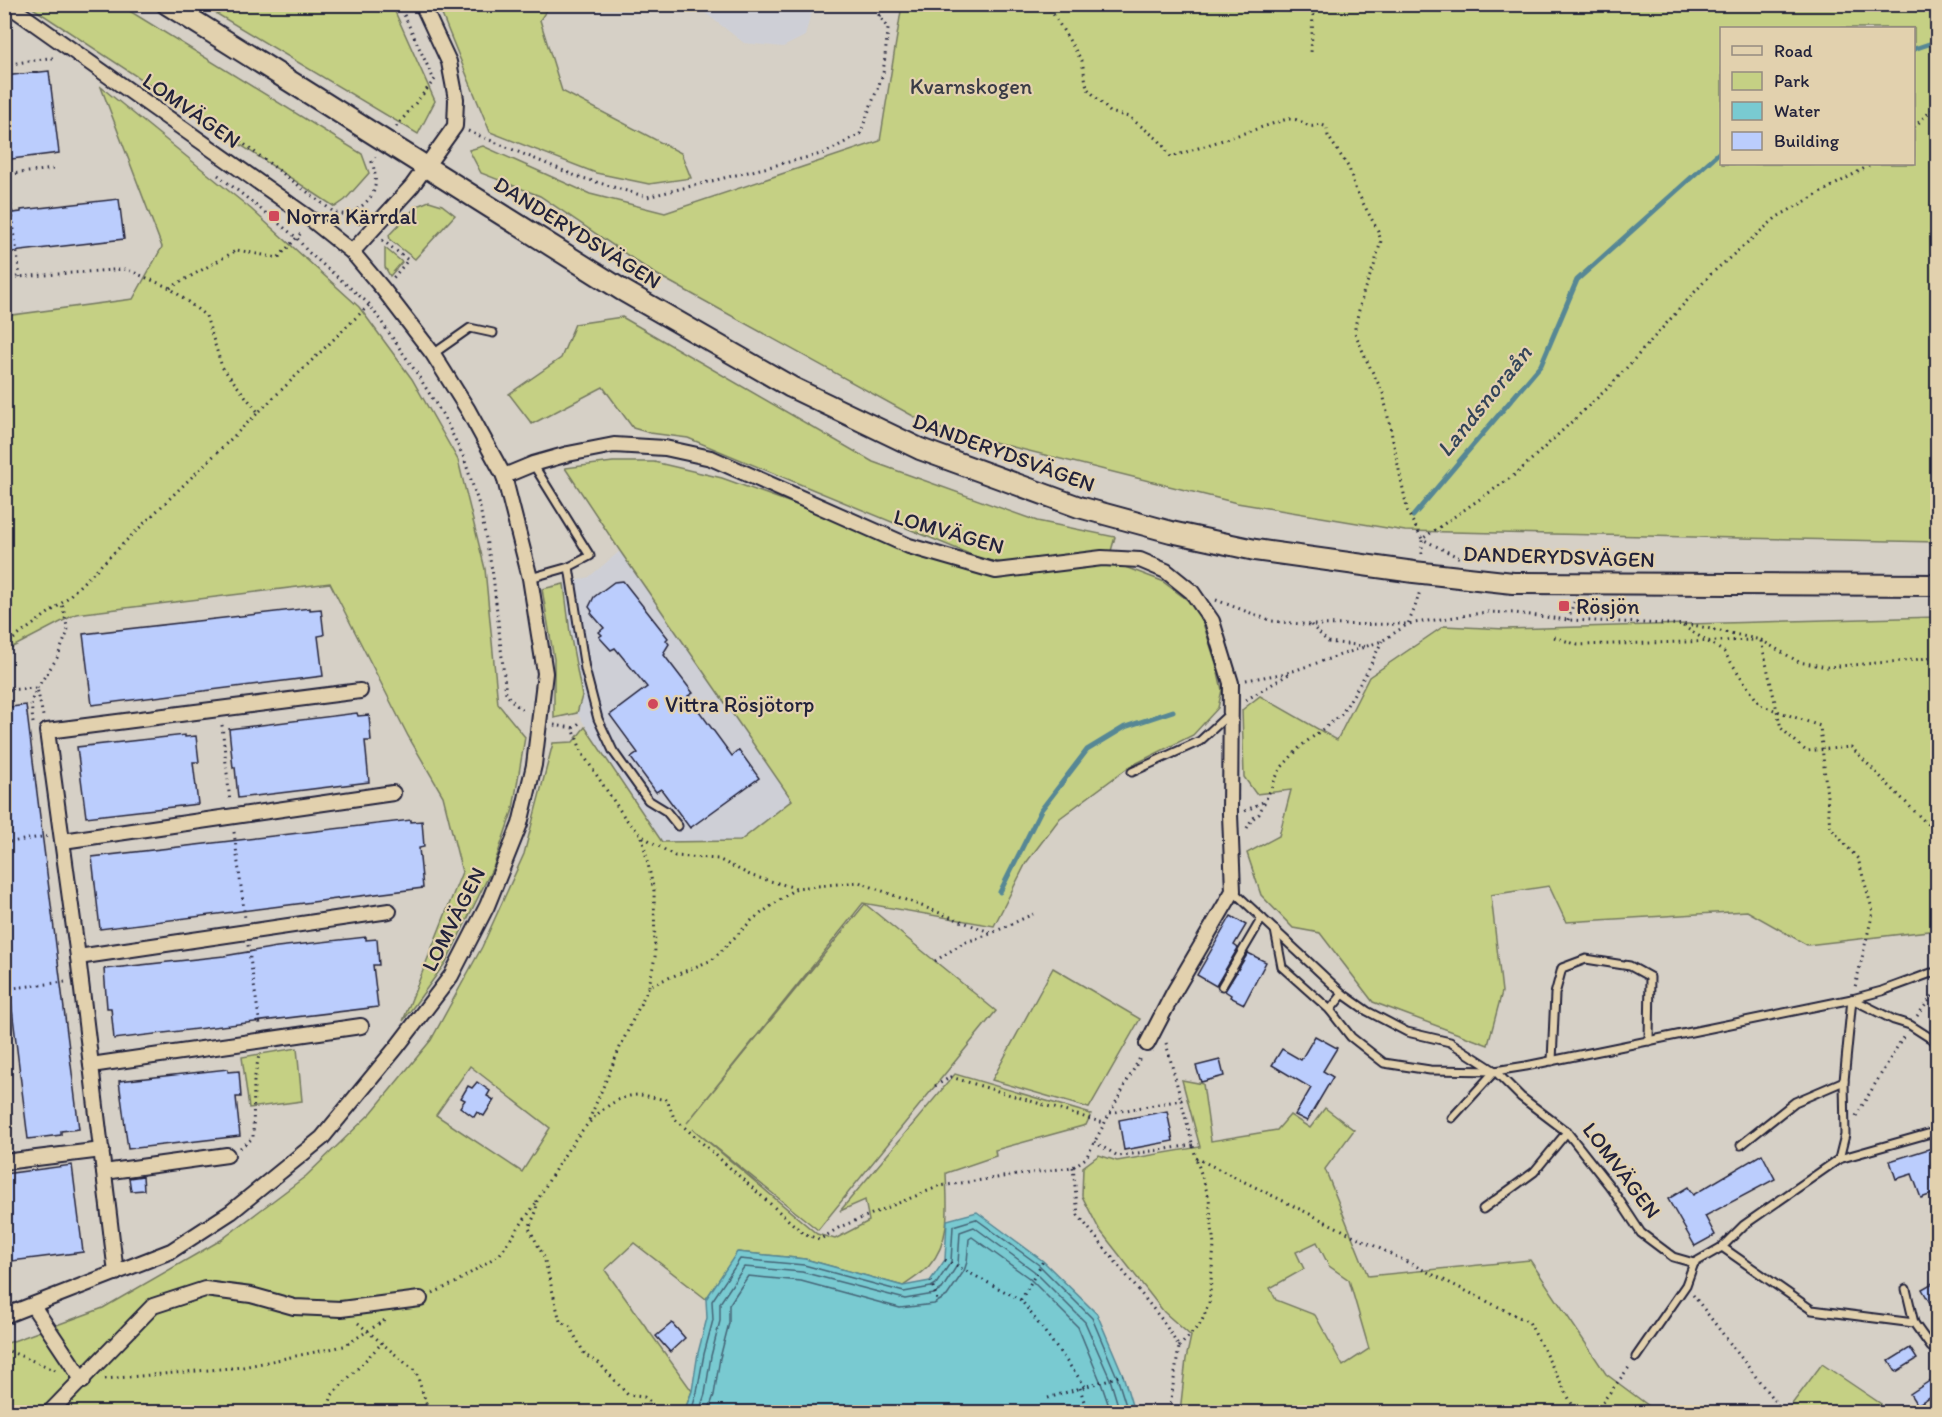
<svg xmlns="http://www.w3.org/2000/svg" width="1942" height="1417" font-family="Itim,sans-serif">
  <style>
    .built { fill: #cecfd6 }
    .green { fill: #c5d084; stroke: #747960; stroke-width: 1.5; fill-rule: evenodd }
    .water { fill: #79cad1; stroke: #568795; stroke-width: 1.5 }
    .lines { fill: none; stroke-linecap: round; stroke-linejoin: round }
    .shore { stroke: #456577; stroke-width: 1.5 }
    .stream { stroke: #568795; stroke-width: 5 }
    .building { fill: #bbcdfd; stroke: #22223b; stroke-width: 1.5 }
    .service-casing { stroke: #22223b; stroke-width: 11 }
    .minor-casing { stroke: #22223b; stroke-width: 18 }
    .secondary-casing { stroke: #22223b; stroke-width: 24 }
    .path { stroke: #22223b; stroke-width: 3; stroke-dasharray: 1.5 4.5; stroke-linecap: butt }
    .service { stroke: #e2d1ae; stroke-width: 7 }
    .minor { stroke: #e2d1ae; stroke-width: 14 }
    .secondary { stroke: #e2d1ae; stroke-width: 20 }
    .poi-dot { fill: #d1495b; stroke: #e2d1ae; stroke-width: 2 }
    .labels { text-anchor: middle; stroke-width: 4.5; stroke-linejoin: round; paint-order: stroke }
    .park-label { font-size: 22px; fill: #3a3c46; stroke: #e2d1ae }
    .street-label { font-size: 22px; fill: #22223b; stroke: #e2d1ae }
    .poi-label { font-size: 22px; fill: #22223b; stroke: #e2d1ae; text-anchor: start }
    .water-label { font-size: 24px; font-style: italic; fill: #334459; stroke: #e2d1ae }
  </style>
  <rect width="100%" height="100%" fill="#d6d0c6"/>
  <filter id="ink" filterUnits="userSpaceOnUse"><feTurbulence type="fractalNoise" baseFrequency=".0167" numOctaves="2"/><feDisplacementMap in="SourceGraphic" scale="12" xChannelSelector="R" yChannelSelector="G"/><feConvolveMatrix kernelMatrix="1 2 1 2 8 2 1 2 1" color-interpolation-filters="sRGB"/></filter>
  <g filter="url(#ink)">
    <!-- built -->
    <g class="built">
      <path d="M695,5h121l-6,12 -5,19 -22,11 -39,-4z"/>
      <path d="M620,551l172,249 -52,41 -78,1 -85,-129 5,-17 -12,-63 -6,-49 25,-7z"/>
    </g>
    <!-- green -->
    <g class="green">
      <path d="M28,5h92l242,149 7,19 -24,27 -10,7z"/>
      <path d="M202,5h190l43,96 -17,33z"/>
      <path d="M438,5h112l-10,15 22,71 119,62 10,25 -42,6 -53,-11 -106,-41z"/>
      <path d="M902,5h1035v537l-532,-11 -168,-28 -304,-76 -279,-154 -114,-77 -59,-23 -12,-23 14,-4 107,48 75,19 215,-72zM1722,28h192v136h-192z"/>
      <path d="M101,87l150,122 108,98 53,72 46,81 27,109 13,135 27,33 -12,72 -19,56 -48,97 -43,59 59,-149 -19,-76 -35,-60 -78,-153 -254,31 -71,37v-335l128,-17 29,-52z"/>
      <path d="M429,201l13,4 13,10 -40,44 -25,-19 -1,-5 28,-29z"/>
      <path d="M385,248l17,14 -12,14 -5,-9z"/>
      <path d="M622,317l251,145 164,59 78,16 -4,14 -46,5 -46,9 -35,-5 -296,-122 -38,-5 -17,-5 -30,-41 -71,37 -23,-30 52,-36 14,-34z"/>
      <path d="M613,462h41l68,16 277,100 99,-16 27,5 37,14 36,27 18,55 6,27 -4,18 -25,27 -64,32 -69,51 -34,45 -32,63 -131,-23 -176,220 178,-219 131,107 -178,219 -125,-101 124,105 18,5 34,-18 -4,-21 -25,11 115,-137 136,40 -5,11 -91,25 1,6 -50,17c1,32 6,67 -17,93 -7,8 -18,14 -26,20l-98,-27 -67,-7 -32,47 -72,-56 -29,27 87,121 -8,21h-679v-68l98,-36 118,-68 85,-64 66,-64 59,-72 51,-93 42,-93 29,-111 20,-1 12,-15 77,115 78,-1 52,-41 -172,-249 -55,-83zM470,1066l80,62 -28,44 -86,-57z"/>
      <path d="M564,584l6,49 12,63 -5,17 -23,5v-59l-12,-70z"/>
      <path d="M1937,617v313l-130,15 -60,-34 -181,11 -17,-36 -58,9 11,97 -14,53 -115,-43 -53,-69 -27,-5 -32,-33 -14,-42 32,-17 12,-46 -35,4 -12,-17 -2,-67 18,-14 77,44 32,-63 75,-51 61,3z"/>
      <path d="M1053,968l87,51 -51,89 -97,-28z"/>
      <path d="M297,1048l5,53 -53,7 -7,-51z"/>
      <path d="M1182,1080l21,4 8,57 66,-11 13,-15 20,13 15,-20 29,22 -29,39 43,107 162,-16 76,114 51,38h-477l6,-53 5,-23 -27,-24 -65,-83 -17,-33 1,-29 16,-12 18,6 83,-14zM1317,1242l12,24 20,14 20,69 -26,17 -28,-51 -39,-15 -6,-12 34,-19 -8,-17z"/>
      <path d="M1822,1364l71,48h-107z"/>
    </g>
    <!-- water -->
    <path class="water" d="M977,1212l66,49 54,53 26,61 11,37h-450l8,-21 6,-38 9,-35 -1,-19 31,-47 68,7 98,27 27,-5 15,-21 2,-40z"/>
    <g class="lines">
      <!-- shore -->
      <g class="shore">
        <path d="M691,1412l6,-20 7,-38 9,-34 -1,-19 28,-42 64,6 100,27 27,-5 5,-3 15,-22 2,-36 23,-7 63,46 53,53 25,59 11,35"/>
        <path d="M699,1412l6,-18 6,-38 9,-35v-18l24,-36 58,5 103,27 29,-5 8,-5 16,-25 2,-32 14,-5 60,44 51,51 25,57 10,33"/>
        <path d="M708,1412l6,-17 6,-37 9,-35v-18l19,-29 53,5 99,27 34,-4 13,-8 17,-25 3,-9 2,-23 3,-2 57,41 49,49 23,56 10,29"/>
      </g>
      <!-- stream -->
      <g class="stream">
        <path d="M1914,49l24,-8"/>
        <path d="M1413,516l128,-151 36,-85 145,-130"/>
        <path d="M1000,892l41,-82 46,-60 38,-23 48,-16"/>
      </g>
    </g>
    <!-- building -->
    <g class="building">
      <path d="M49,71l10,82 -55,7v-84z"/>
      <path d="M119,199l5,40 -120,14v-39l17,-2v-2z"/>
      <path d="M623,581l45,57 -2,2 3,4 -5,8 1,2 -1,1 29,38 -5,3 44,60 7,-6 20,28 -69,50 -29,-39 -5,3 -25,-34 7,-5 -28,-38 37,-28 -32,-39 -4,2 -12,-13 3,-2 -3,-3 5,-4 -13,-15 1,-2 -3,-4 5,-10 20,-15z"/>
      <path d="M310,608v2l11,-1 3,26 -6,1 5,40 -231,29 -9,-71z"/>
      <path d="M26,705l53,424 -18,2v4l-33,4 -24,-195v-236z"/>
      <path d="M357,713l1,3 11,-1 2,26h-6l4,41 -131,16 -3,-31 -2,1 -4,-39z"/>
      <path d="M185,735v2l11,-1 3,26h-6l5,42 -112,13 -9,-70z"/>
      <path d="M411,820v2l11,-1 2,26 -5,1 4,40 -323,41 -8,-72z"/>
      <path d="M1231,916l15,9 -12,20 4,3 -22,38 -19,-11z"/>
      <path d="M366,937v3l11,-1 2,26h-6l5,42 -264,32 -3,-31h-4l-3,-39 120,-13 53,-9z"/>
      <path d="M1248,953l18,9 -22,42 -14,-7 1,-2 -6,-4z"/>
      <path d="M1315,1036l22,12 -14,23 10,6 -26,44 -12,-6 16,-27 -39,-23 10,-16 19,11z"/>
      <path d="M1220,1060l4,16 -23,6 -5,-16z"/>
      <path d="M228,1069v3l11,-1 2,26h-5l4,39 -112,13 -9,-68z"/>
      <path d="M477,1082l13,9 -3,5 7,4 -10,16 -7,-4 -3,5 -14,-10 5,-7 -4,-2 7,-12 4,2z"/>
      <path d="M1167,1111l6,30 -49,9 -5,-30z"/>
      <path d="M1938,1146v46l-17,6 -9,-24 -16,5 -6,-18z"/>
      <path d="M1762,1154l13,25 -70,37 10,19 -20,11 -27,-47 20,-12 5,8z"/>
      <path d="M72,1165l11,87 -79,10v-88z"/>
      <path d="M143,1176l1,14 -13,1 -2,-13z"/>
      <path d="M1938,1280v37l-16,-28z"/>
      <path d="M672,1323l13,15 -15,14 -14,-16z"/>
      <path d="M1910,1348l7,11 -21,13 -7,-11z"/>
      <path d="M1931,1380l7,12 -21,13 -7,-11z"/>
    </g>
    <g class="lines">
      <defs>
        <g id="service">
          <path d="M433,354l37,-26 23,5"/>
          <path d="M569,567l16,102 13,50 15,32 35,49 18,11 12,15"/>
          <path d="M530,578l39,-11 21,-11 -57,-92"/>
          <path d="M1132,772l68,-31 29,-27"/>
          <path d="M1233,891l110,103 24,17 40,21 43,10 45,29 26,26 46,35 45,57 29,44 32,24 21,6 28,-16 22,-22 95,-66 6,-24 -1,-54 8,-82"/>
          <path d="M1275,930l7,37 48,43 21,27 33,26 46,7 65,1 31,-5 326,-67 30,-8 49,-18 7,1"/>
          <path d="M1222,986l40,-68"/>
          <path d="M1852,999l42,21 16,5 28,18"/>
          <path d="M1330,1010l13,-16"/>
          <path d="M1552,1061l3,-67 7,-26 24,-9 44,7 20,11 -1,64"/>
          <path d="M1452,1118l43,-47"/>
          <path d="M1741,1145l54,-43 49,-21"/>
          <path d="M1839,1159l99,-28"/>
          <path d="M1483,1209l51,-37 33,-40"/>
          <path d="M1722,1247l90,63 102,13 17,24"/>
          <path d="M1906,1289l8,34"/>
          <path d="M1636,1357l50,-72 8,-22"/>
        </g>
        <g id="minor">
          <path d="M352,252l60,-66 43,-60 1,-27 -7,-37 -27,-58"/>
          <path d="M504,476l29,-12 35,-10 46,-9 51,3 46,10 198,88 87,25 106,-13 38,2 26,11 26,21 20,29 19,62 -1,131 3,77 -59,101 -27,52"/>
          <path d="M63,841l330,-48"/>
          <path d="M78,957l311,-46"/>
          <path d="M91,1065l270,-39"/>
          <path d="M4,1162l98,-12"/>
          <path d="M104,1172l123,-17"/>
          <path d="M116,1273l-38,-316 -31,-226 313,-40"/>
          <path d="M33,1306l50,75"/>
          <path d="M4,1316l167,-65 60,-39 91,-74 74,-90 55,-72 36,-70 33,-82 14,-59 11,-92 -15,-95 -26,-102 -36,-66 -35,-56 -50,-65 -31,-37 -40,-32 -305,-216"/>
          <path d="M50,1412l103,-106 52,-17 46,6 43,12 47,2 79,-10"/>
        </g>
        <path id="secondary" d="M167,4l455,286 169,97 129,62 159,58 92,25 84,18 159,22 99,11 425,2"/>
      </defs>
      <!-- service casing -->
      <use href="#service" class="service-casing"/>
      <!-- minor casing -->
      <use href="#minor" class="minor-casing"/>
      <!-- secondary casing -->
      <use href="#secondary" class="secondary-casing"/>
      <!-- path -->
      <g class="path">
        <path d="M399,4l35,76"/>
        <path d="M1047,4l35,57 5,27 23,24 19,5 30,23 12,17 116,-38c1,0 9,0 10,1 10,3 12,10 22,4l8,3 1,9 21,32 6,20 23,43 3,10 -7,25 -10,24 -9,36v7l12,28 16,32 25,120 14,26 38,19"/>
        <path d="M1307,4l6,11 -2,38"/>
        <path d="M879,16l9,-12"/>
        <path d="M4,65l45,-7h7"/>
        <path d="M396,127l40,-49"/>
        <path d="M1914,127l24,-23"/>
        <path d="M468,131l108,45 71,21 178,-44 35,-19 23,-60 5,-45 -16,-25"/>
        <path d="M240,141l95,72 14,2"/>
        <path d="M4,175l49,-6"/>
        <path d="M7,175l13,102"/>
        <path d="M218,175l79,63 10,13 62,53 47,68 28,45 20,41 16,50 13,67 13,119 9,10 10,8"/>
        <path d="M360,224l-11,-9c23,-15 32,-24 23,-53l3,-5"/>
        <path d="M382,240l26,20 -15,18"/>
        <path d="M4,278l122,-9 44,19 36,28 16,51 36,45"/>
        <path d="M170,288l67,-38 41,8 24,-26"/>
        <path d="M1422,554v-15l94,-65 95,-89 100,-111 66,-57 95,-53"/>
        <path d="M1216,600l56,21 39,4 97,-1 80,-12 27,1 53,7 125,5 68,15 38,22 28,5 87,-7 24,-4"/>
        <path d="M1568,620l6,-18"/>
        <path d="M1311,625l17,17 37,4"/>
        <path d="M1683,626l41,26 36,53 60,21 10,101 28,32 15,53 -18,75"/>
        <path d="M1554,637l24,8 178,-5"/>
        <path d="M1761,641l20,87 25,23 45,-4 87,88"/>
        <path d="M4,646l58,-43 309,-300"/>
        <path d="M1246,680l41,-7 95,-32 26,-17 6,-14 6,-19"/>
        <path d="M4,690l33,-2 6,28"/>
        <path d="M1246,700l43,-26"/>
        <path d="M33,723l-2,-21 6,-14 20,-30 11,-27 -6,-28"/>
        <path d="M222,725l8,77"/>
        <path d="M554,725l19,3 9,25 43,65 17,18 33,20 43,3 34,17 44,12 63,-6 133,51 41,-19"/>
        <path d="M573,728l9,-7"/>
        <path d="M1245,811l18,-9"/>
        <path d="M1247,828l5,-9 7,-5 21,-45 21,-23 40,-31 26,-43 15,-31"/>
        <path d="M234,832l11,86"/>
        <path d="M642,837l12,54 1,66 -6,29"/>
        <path d="M4,843l44,-7"/>
        <path d="M248,945l12,80"/>
        <path d="M935,961l28,-18 27,-9"/>
        <path d="M4,989l61,-7"/>
        <path d="M1917,1016l21,-27"/>
        <path d="M1166,1043l15,57"/>
        <path d="M935,1086l16,-9 153,46"/>
        <path d="M1110,1113l31,-57"/>
        <path d="M1856,1116l49,-82"/>
        <path d="M589,1120l32,-75 28,-59 63,-26 40,-40 44,-32"/>
        <path d="M1094,1142l24,14 75,-11"/>
        <path d="M240,1148l13,-10 1,-57 5,-26"/>
        <path d="M1073,1167l5,48 85,106 16,26 -10,65"/>
        <path d="M945,1260l76,40 64,86"/>
        <path d="M931,1281l6,19"/>
        <path d="M433,1293l22,-10 45,-29 36,-51"/>
        <path d="M1693,1295l90,117"/>
        <path d="M1021,1300l22,-39"/>
        <path d="M358,1323l58,49 13,40"/>
        <path d="M1179,1347l22,-24 8,-19 5,-58 -5,-48 -13,-40"/>
        <path d="M4,1349l54,22"/>
        <path d="M105,1379l138,-12 101,-21 41,-26"/>
        <path d="M1080,1388l7,24"/>
        <path d="M1048,1398l75,-23"/>
        <path d="M1171,1407l30,5"/>
        <path d="M327,1412l5,-17 50,-52"/>
        <path d="M653,1412l-1,-9 -8,-6 -16,-2 -29,-32 -14,-8 -15,-28 -10,-6 -16,-64 -15,-29 7,-16 1,-11c20,-34 57,-107 103,-106 9,1 19,4 27,5l7,18 128,114 17,8 21,-13 100,-41 133,-19 13,-9 24,-45 71,-13 15,58 333,164 47,90"/>
        <path d="M1595,1412l35,-46"/>
      </g>
      <!-- service -->
      <use href="#service" class="service"/>
      <!-- minor -->
      <use href="#minor" class="minor"/>
      <!-- secondary -->
      <use href="#secondary" class="secondary"/>
    </g>
  </g>
  <!-- markers -->
  <g class="poi-dot">
    <rect x="268" y="210" width="12" height="12" rx="3"/>
    <rect x="1558" y="600" width="12" height="12" rx="3"/>
    <circle cx="653" cy="704" r="6"/>
  </g>
  <g class="labels">
    <!-- park labels -->
    <g class="park-label">
      <text x="971" y="94">Kvarnskogen</text>
    </g>
    <!-- street labels -->
    <g class="street-label">
      <text transform="translate(192 110) rotate(35)" y="8">LOMVÄGEN</text>
      <text transform="translate(578 232) rotate(32)" y="8">DANDERYDSVÄGEN</text>
      <text transform="translate(1004 452) rotate(20)" y="8">DANDERYDSVÄGEN</text>
      <text transform="translate(949 531) rotate(16)" y="8">LOMVÄGEN</text>
      <text transform="translate(1559 556) rotate(2)" y="8">DANDERYDSVÄGEN</text>
      <text transform="translate(453 919) rotate(-63)" y="8">LOMVÄGEN</text>
      <text transform="translate(1622 1170) rotate(53)" y="8">LOMVÄGEN</text>
    </g>
    <!-- poi labels -->
    <g class="poi-label">
      <text x="286" y="224">Norra Kärrdal</text>
      <text x="1576" y="614">Rösjön</text>
      <text x="665" y="712">Vittra Rösjötorp</text>
    </g>
    <!-- water labels -->
    <g class="water-label">
      <text transform="translate(1484 401) rotate(-51)" y="8">Landsnoraån</text>
    </g>
  </g>
  <!-- margin -->
  <rect width="1942" height="1417" fill="none" stroke="#e2d1ae" stroke-width="24"/>
  <rect x="12" y="12" width="1918" height="1393" fill="none" stroke="#22223b" stroke-width="2" filter="url(#ink)"/>
  <!-- legend -->
  <rect x="1720" y="27" width="195" height="138" fill="#e2d1ae" stroke="#958b80" stroke-width="1.5"/>
  <rect x="1732" y="46" width="30" height="9" fill="#e2d1ae" stroke="#958b80" stroke-width="1.5"/>
  <text x="1774" y="57" font-size="18" fill="#22223b">Road</text>
  <rect x="1732" y="72" width="30" height="18" fill="#c5d084" stroke="#958b80" stroke-width="1.5"/>
  <text x="1774" y="87" font-size="18" fill="#22223b">Park</text>
  <rect x="1732" y="102" width="30" height="18" fill="#79cad1" stroke="#958b80" stroke-width="1.5"/>
  <text x="1774" y="117" font-size="18" fill="#22223b">Water</text>
  <rect x="1732" y="132" width="30" height="18" fill="#bbcdfd" stroke="#958b80" stroke-width="1.5"/>
  <text x="1774" y="147" font-size="18" fill="#22223b">Building</text>
</svg>
